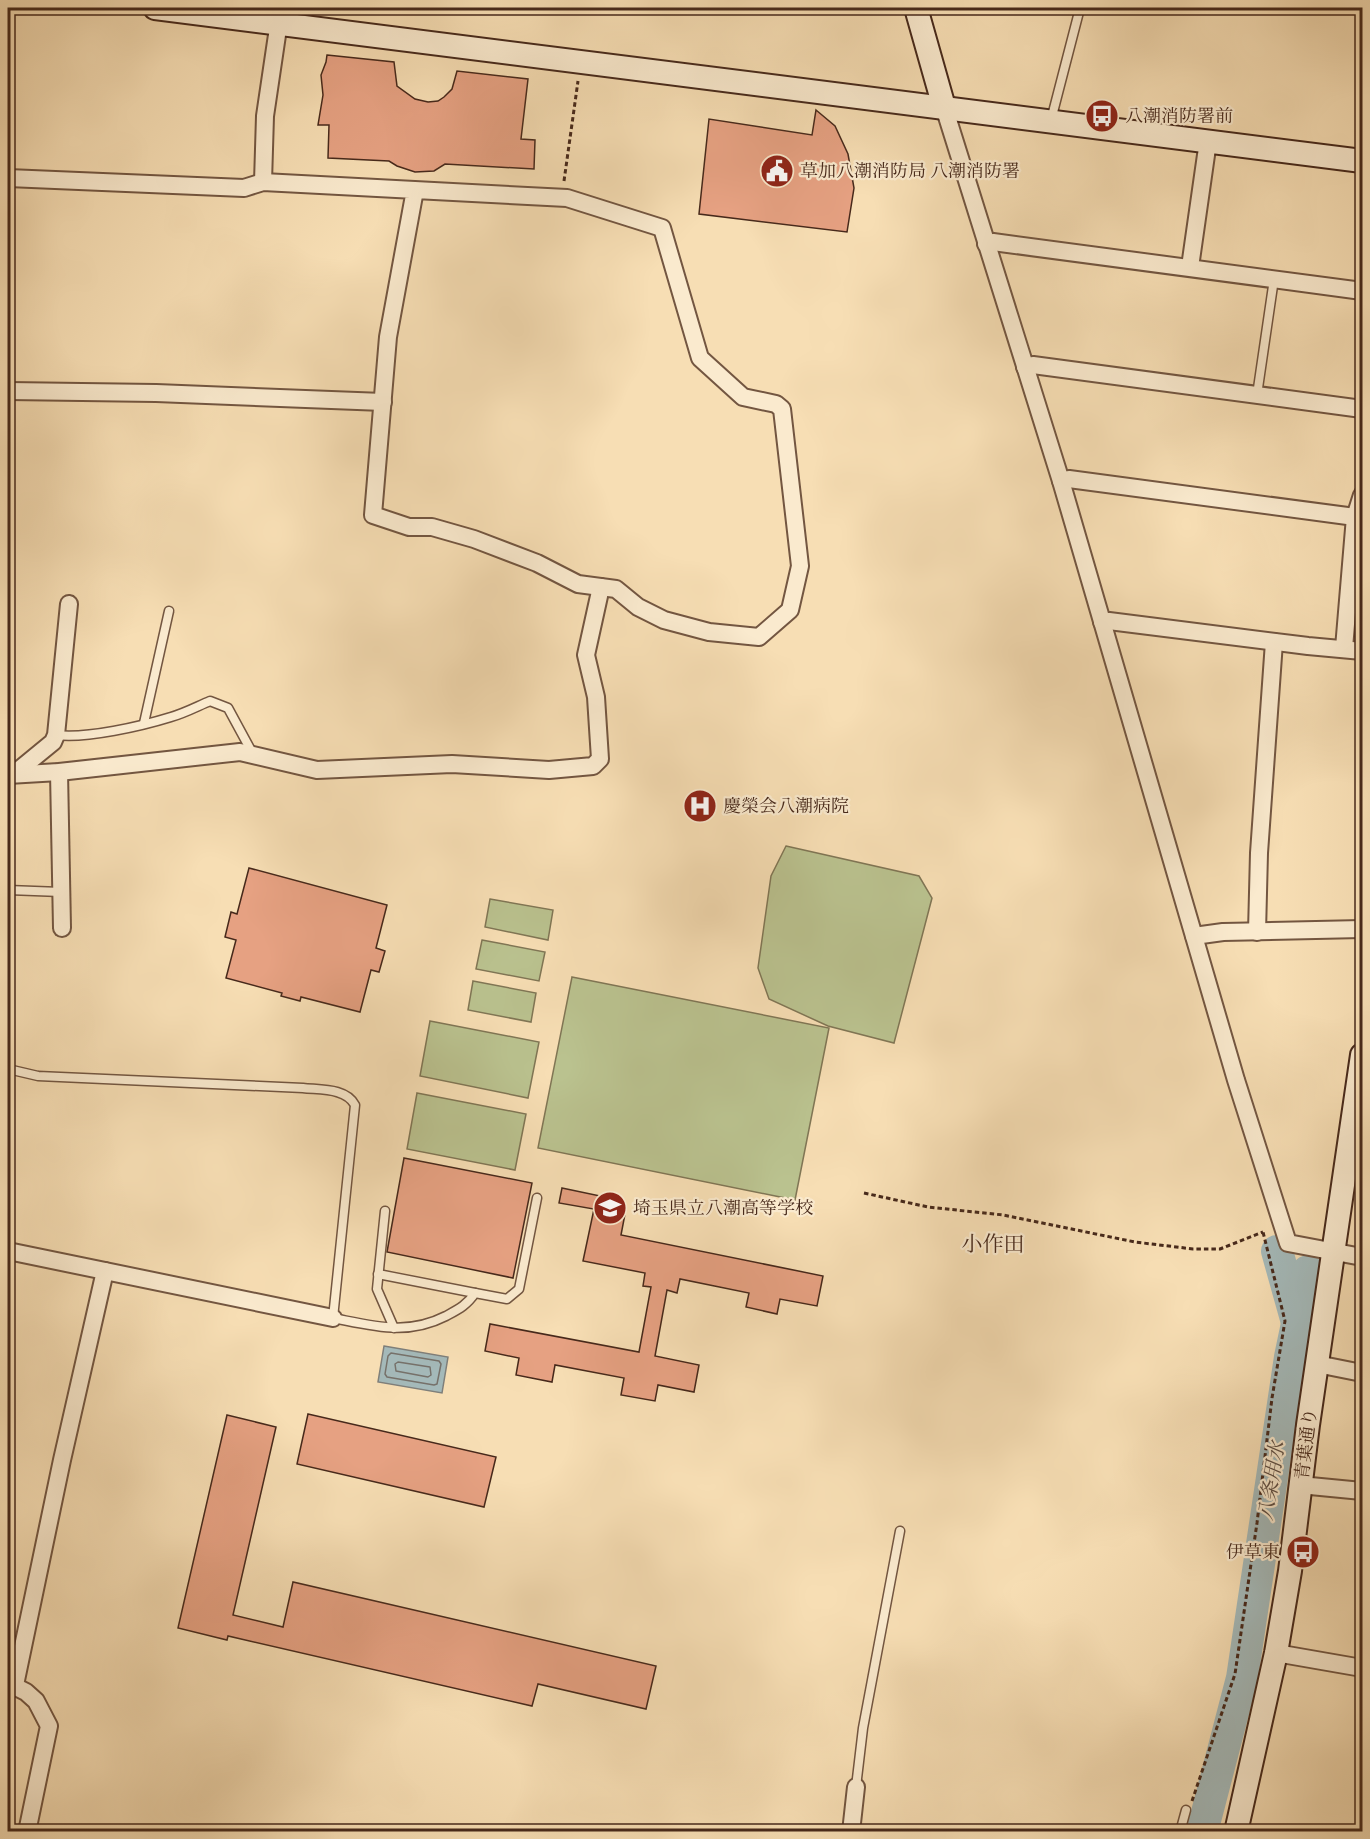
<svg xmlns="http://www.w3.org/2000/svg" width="1370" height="1839" font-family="'Gentium Book Plus','Noto Serif JP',serif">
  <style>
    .green { fill: #bac28f; stroke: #807655; stroke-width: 1.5 }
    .water { fill: #a4b9b9; stroke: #7f7f7a; stroke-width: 1.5 }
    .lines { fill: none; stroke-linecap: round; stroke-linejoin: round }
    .shore { stroke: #76716a; stroke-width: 1.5 }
    .river { stroke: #a4b9b9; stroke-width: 32 }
    .building { fill: #e6a182; stroke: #47291b; stroke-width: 1.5 }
    .lane-casing { stroke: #735641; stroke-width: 11 }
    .street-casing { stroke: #735641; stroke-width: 20 }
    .secondary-casing { stroke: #47291b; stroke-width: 26 }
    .path { stroke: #47291b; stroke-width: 3; stroke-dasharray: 4.5 3; stroke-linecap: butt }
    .lane { stroke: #faeace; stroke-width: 8 }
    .street { stroke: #faeace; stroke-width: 16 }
    .secondary { stroke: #faeace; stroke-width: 22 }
    .labels { text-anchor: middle; stroke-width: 4.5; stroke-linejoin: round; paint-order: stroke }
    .poi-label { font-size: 18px; fill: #47291b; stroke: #faeace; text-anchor: start }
    .street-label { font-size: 18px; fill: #47291b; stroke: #faeace }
    .water-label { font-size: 20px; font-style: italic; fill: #5e4d42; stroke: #faeace }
    .quarter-label { font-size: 21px; fill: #47291b; stroke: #faeace }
  </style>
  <rect width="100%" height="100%" fill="#f7deb4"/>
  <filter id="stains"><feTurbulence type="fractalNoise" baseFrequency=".00333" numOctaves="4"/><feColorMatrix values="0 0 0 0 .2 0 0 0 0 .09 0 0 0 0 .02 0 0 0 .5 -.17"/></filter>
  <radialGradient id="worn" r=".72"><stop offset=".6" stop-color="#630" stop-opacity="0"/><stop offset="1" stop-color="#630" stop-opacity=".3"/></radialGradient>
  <!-- green -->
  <g class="green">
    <path d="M786,846l133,30 13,22 -38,145 -66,-17 -59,-27 -11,-31 13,-92z"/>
    <path d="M490,899l63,11 -5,30 -63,-13z"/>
    <path d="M482,940l63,12 -6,29 -63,-12z"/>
    <path d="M572,977l257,51 -34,172 -257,-52z"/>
    <path d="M473,981l63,12 -5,29 -63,-12z"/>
    <path d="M430,1021l109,21 -11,56 -108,-22z"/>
    <path d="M417,1093l109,21 -11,56 -108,-21z"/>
  </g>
  <!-- water -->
  <path class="water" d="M384,1346l64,11 -6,36 -64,-11z"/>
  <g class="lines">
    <!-- shore -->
    <g class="shore">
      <path d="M391,1353l48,8 2,3 -4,20 -3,1 -47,-8 -2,-3 3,-18z"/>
      <path d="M398,1362l32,5 1,8 -3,2 -32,-6 -1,-7z"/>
    </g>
    <!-- river -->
    <g class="river">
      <path d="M1277,1251l19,68"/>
      <path d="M1202,1832l40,-154 48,-321 18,-86"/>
    </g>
  </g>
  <!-- building -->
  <g class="building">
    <path d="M327,55l67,7 3,24 18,13 13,3 10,-1 6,-4 8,-8 5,-18 71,8 -7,60 14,1 -1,29 -89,-5 -11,7 -19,1 -18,-6 -8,-5 -61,-3 1,-33h-11l5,-30 -2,-20 5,-13z"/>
    <path d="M816,110l19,16 13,28 6,34 -7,44 -148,-18 10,-95 103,16z"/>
    <path d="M249,868l138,37 -11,43 9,3 -6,21 -8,-2 -11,42 -59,-15 -1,4 -19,-5 1,-3 -56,-15 10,-38 -11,-3 6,-25 6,2z"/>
    <path d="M404,1158l128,25 -19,95 -126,-26z"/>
    <path d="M562,1188l62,13 -3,12 4,1 -4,21 202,41 -6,30 -37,-7 -3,15 -31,-7 3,-14 -69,-14 -3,14 -10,-3 -12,66 44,9 -5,27 -36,-7 -3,16 -34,-6 3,-17 -69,-13 -3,17 -36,-7 3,-17 -34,-7 5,-27 149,28 12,-65 -8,-1 2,-13 -62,-12 11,-52 -35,-6z"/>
    <path d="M308,1414l188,43 -12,50 -187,-43z"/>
    <path d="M227,1415l49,12 -43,188 50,12 10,-45 363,84 -10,43 -108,-25 -6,22 -304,-70 -1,4 -49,-12z"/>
  </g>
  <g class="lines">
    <defs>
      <g id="lane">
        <path d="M1051,120l29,-112"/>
        <path d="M1257,395l17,-116"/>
        <path d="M144,723l25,-112"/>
        <path d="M56,735c30,4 86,-9 115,-18 14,-4 27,-11 39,-16l18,7 25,46"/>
        <path d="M8,890l53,2"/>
        <path d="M8,1069l30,7 265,12c18,2 43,0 52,17l-22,213c41,8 74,18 113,-2 13,-7 21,-11 29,-23l32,6 12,-10 18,-91"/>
        <path d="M385,1211l-8,78 17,39"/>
        <path d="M378,1274l97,19"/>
        <path d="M856,1787l7,-59 37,-197"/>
        <path d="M1180,1832l6,-22"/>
      </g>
      <g id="street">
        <path d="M944,107l117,374 175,599 52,163 74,14"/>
        <path d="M8,178l236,10 19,-6 304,16 95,30 38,130 43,39 33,7 6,5 18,157 -10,44 -31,27 -50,-5 -45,-12 -26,-13 -22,-18 -38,-5 -41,-21 -63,-24 -42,-12h-23l-36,-12 15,-178 27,-147"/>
        <path d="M263,182l2,-66 16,-108"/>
        <path d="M986,244l7,-2 369,49"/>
        <path d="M1190,267l18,-126"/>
        <path d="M1025,367l8,-2 329,44"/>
        <path d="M8,391l148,2 227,9"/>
        <path d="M1061,481l8,-2 286,38"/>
        <path d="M1102,622l7,-1 199,25 54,5"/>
        <path d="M1344,648l11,-131 7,-22"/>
        <path d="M59,772l3,156"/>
        <path d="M14,774l39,-32 3,-7 13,-131"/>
        <path d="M8,775l51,-3 181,-20 77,18 135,-6 97,6 44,-4 7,-7 -4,-62 -10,-42 15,-68"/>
        <path d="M1257,932l2,-79 15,-211"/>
        <path d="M1194,936l29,-4 139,-3"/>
        <path d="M8,1251l325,67"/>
        <path d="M1317,1364l45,9"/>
        <path d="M1300,1485l62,6"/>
        <path d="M1276,1653l86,15"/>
        <path d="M8,1683l18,9 10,9 13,25 -22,106"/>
        <path d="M15,1685l47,-225 43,-189"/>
        <path d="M851,1832l5,-45"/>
      </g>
      <g id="secondary">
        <path d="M155,8l1207,153"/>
        <path d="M916,8l28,99"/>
        <path d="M1236,1832l40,-179 14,-82 18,-146 54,-370"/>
      </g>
    </defs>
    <!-- lane casing -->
    <use href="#lane" class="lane-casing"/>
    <!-- street casing -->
    <use href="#street" class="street-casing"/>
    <!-- secondary casing -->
    <use href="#secondary" class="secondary-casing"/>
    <!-- path -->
    <g class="path">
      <path d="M564,181l14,-100"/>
      <path d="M864,1193l64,14 75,8 132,27 58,7h27l43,-17"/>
      <path d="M1192,1801l43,-127 22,-151 15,-125 13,-77 -22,-89"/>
    </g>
    <!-- lane -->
    <use href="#lane" class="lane"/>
    <!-- street -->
    <use href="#street" class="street"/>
    <!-- secondary -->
    <use href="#secondary" class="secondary"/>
  </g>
  <!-- icons -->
  <defs>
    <symbol id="bus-disc" viewBox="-11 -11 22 22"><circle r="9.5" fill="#8f2418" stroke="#faeace"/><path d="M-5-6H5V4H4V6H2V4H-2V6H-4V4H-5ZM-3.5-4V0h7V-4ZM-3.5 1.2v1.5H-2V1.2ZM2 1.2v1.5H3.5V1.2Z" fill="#fff"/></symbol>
    <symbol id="civic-disc" viewBox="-11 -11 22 22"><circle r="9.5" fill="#8f2418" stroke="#faeace"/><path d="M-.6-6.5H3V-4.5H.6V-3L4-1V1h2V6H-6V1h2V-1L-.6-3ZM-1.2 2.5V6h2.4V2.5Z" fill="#fff"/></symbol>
    <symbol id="hospital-disc" viewBox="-11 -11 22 22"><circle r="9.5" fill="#8f2418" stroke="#faeace"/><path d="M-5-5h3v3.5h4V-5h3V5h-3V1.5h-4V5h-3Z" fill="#fff"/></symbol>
    <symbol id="school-disc" viewBox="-11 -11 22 22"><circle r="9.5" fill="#8f2418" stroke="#faeace"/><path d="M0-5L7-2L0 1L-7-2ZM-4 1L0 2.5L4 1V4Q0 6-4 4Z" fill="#fff"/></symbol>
  </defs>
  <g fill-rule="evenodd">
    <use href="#bus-disc" x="1083" y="97" width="38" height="38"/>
    <use href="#civic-disc" x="758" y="152" width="38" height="38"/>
    <use href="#hospital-disc" x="681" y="787" width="38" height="38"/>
    <use href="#school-disc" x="591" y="1189" width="38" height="38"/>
    <use href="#bus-disc" x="1284" y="1533" width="38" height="38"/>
  </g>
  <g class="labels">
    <!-- poi labels -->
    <g class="poi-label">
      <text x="1125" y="122">八潮消防署前</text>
      <text x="800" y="177">草加八潮消防局 八潮消防署</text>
      <text x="723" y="812">慶榮会八潮病院</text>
      <text x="633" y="1214">埼玉県立八潮高等学校</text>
      <text x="1280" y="1558" text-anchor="end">伊草東</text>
    </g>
    <!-- street labels -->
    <g class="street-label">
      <text transform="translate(1306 1444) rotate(-83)" y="6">青葉通り</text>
    </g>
    <!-- water labels -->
    <g class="water-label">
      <text transform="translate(1271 1481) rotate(-81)" y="7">八条用水</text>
    </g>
    <!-- quarter labels -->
    <g class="quarter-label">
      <text x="993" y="1251">小作田</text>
    </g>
  </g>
  <!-- margin -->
  <rect width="1370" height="1839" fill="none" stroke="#f7deb4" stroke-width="30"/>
  <rect x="9" y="9" width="1352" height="1821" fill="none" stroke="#47291b" stroke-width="3"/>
  <rect x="15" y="15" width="1340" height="1809" fill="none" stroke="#47291b" stroke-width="1.5"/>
  <rect width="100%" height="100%" filter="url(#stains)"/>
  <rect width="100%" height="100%" fill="url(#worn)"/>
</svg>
